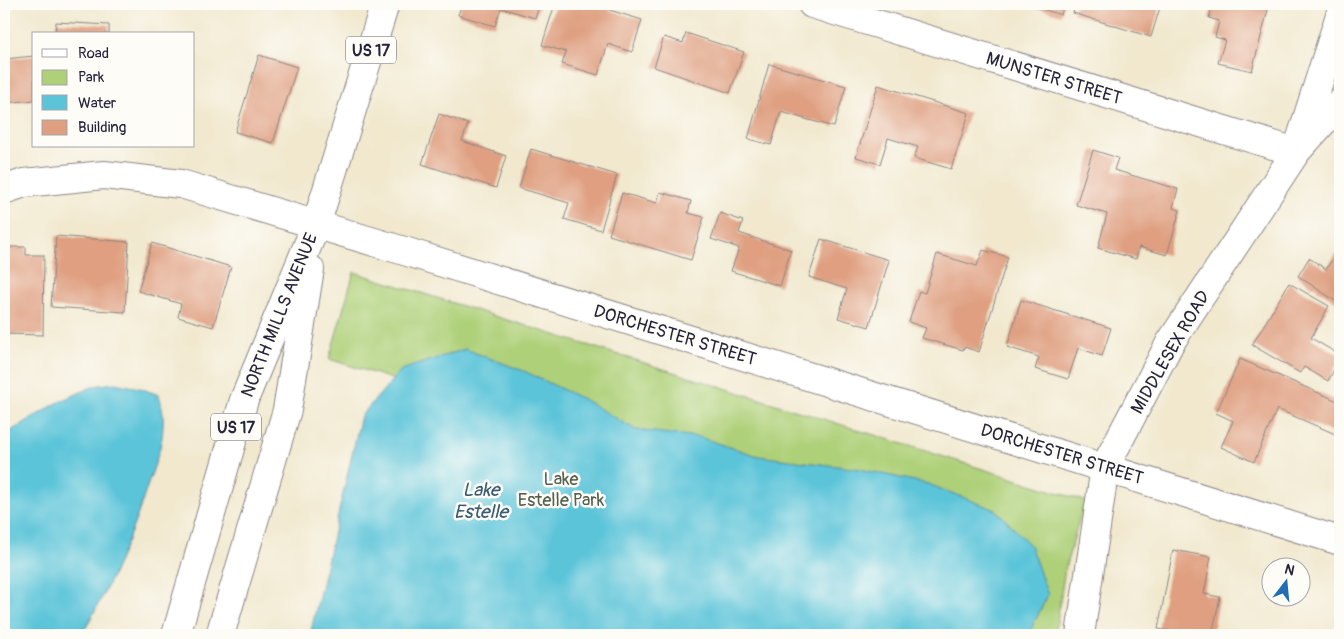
<svg xmlns="http://www.w3.org/2000/svg" width="1344" height="639" font-family="Pangolin,sans-serif">
  <style>
    .green { fill: #aed078; stroke: #68795a }
    .water { fill: #5cc4d9; stroke: #3f738a }
    .building { fill: #df9f80 }
    .lines { fill: none; stroke-linecap: round; stroke-linejoin: round }
    .street-casing { stroke: #8a8584; stroke-width: 30 }
    .primary-casing { stroke: #8a8584; stroke-width: 30 }
    .street { stroke: #fff; stroke-width: 28 }
    .primary { stroke: #fff; stroke-width: 28 }
    .labels { text-anchor: middle; stroke-width: 5; stroke-linejoin: round; paint-order: stroke }
    .shield { fill: #fdfcf7; stroke: #646373; stroke-width: 1 }
    .shield-label { font-size: 16px; font-weight: bold; fill: #22223b }
    .street-label { font-size: 18px; fill: #22223b; stroke: #fdfcf7 }
    .park-label { font-size: 18px; fill: #535f50; stroke: #fdfcf7 }
    .water-label { font-size: 19px; font-style: italic; fill: #365b72; stroke: #fdfcf7 }
  </style>
  <rect width="100%" height="100%" fill="#fdfcf7"/>
  <filter id="ink" filterUnits="userSpaceOnUse"><feTurbulence type="fractalNoise" baseFrequency=".02" numOctaves="2"/><feDisplacementMap in="SourceGraphic" scale="10" xChannelSelector="R" yChannelSelector="G"/><feConvolveMatrix kernelMatrix="1 2 1 2 8 2 1 2 1" color-interpolation-filters="sRGB"/></filter>
  <filter id="wash" filterUnits="userSpaceOnUse"><feTurbulence type="fractalNoise" baseFrequency=".0096" numOctaves="4" result="noise"/><feDisplacementMap in="SourceGraphic" scale="20" xChannelSelector="R" yChannelSelector="G"/><feGaussianBlur stdDeviation="1.12" result="paint"/><feColorMatrix in="noise" values="0 0 0 0 0 0 0 0 0 0 0 0 0 0 0 0 0 1.4 0 .05"/><feComposite in="paint" operator="in"/></filter>
  <g filter="url(#wash)">
    <rect width="100%" height="100%" fill="#f1e8ce"/>
    <!-- green -->
    <path class="green" d="M354,272l731,229 -20,67 -10,67h-686l67,-242 -107,-34z"/>
    <!-- water -->
    <g class="water">
      <path d="M465,349l59,22 61,29 51,30 63,7 59,19 102,13 68,15 68,26 34,35 18,50 -20,40h-718l51,-219 40,-46z"/>
      <path d="M114,383l26,5 19,7c3,10 5,20 4,30 0,19 -8,39 -14,56 -17,55 -39,103 -67,154h-78v-200l53,-32 37,-17z"/>
    </g>
    <g id="blocks">
      <!-- building -->
      <g class="building">
        <path d="M462,4h78l-5,14 -34,-10 -6,18 -37,-11z"/>
        <path d="M555,4h35l52,16 -10,32 -24,-8 -10,31 -36,-11 4,-12 -24,-7z"/>
        <path d="M1026,4h38l-3,11z"/>
        <path d="M1076,4h85l-10,33 -78,-24z"/>
        <path d="M1213,4h46l10,2 -17,65 -34,-8 7,-23 -10,-3 4,-16 -10,-3z"/>
        <path d="M56,22l53,3v9h-54z"/>
        <path d="M686,33l58,19 -14,41 -76,-26 10,-30 19,6z"/>
        <path d="M259,55l38,12 -24,76 -38,-11z"/>
        <path d="M34,56v44l-30,3v-44z"/>
        <path d="M769,64l77,22 -12,41 -53,-15 -10,33 -23,-6z"/>
        <path d="M878,85l91,28 -18,56 -37,-11 4,-11 -30,-9 -8,26 -24,-7z"/>
        <path d="M439,114l29,10 -6,17 44,15 -10,32 -74,-24z"/>
        <path d="M531,149l86,26 -16,55 -37,-11 5,-16 -50,-15z"/>
        <path d="M1093,150l25,8 -4,12 64,19 -5,19 7,2 -13,45 -28,-8 -3,12 -38,-11 9,-34 -31,-9z"/>
        <path d="M660,192l31,9 -3,12 16,4 -13,43 -82,-25 13,-42 35,10z"/>
        <path d="M720,213l23,8 -4,12 52,17 -11,36 -49,-15 8,-23 -28,-9z"/>
        <path d="M56,236l73,6 -4,70 -74,-5z"/>
        <path d="M821,239l68,21 -20,67 -31,-9 9,-29 -38,-12z"/>
        <path d="M152,243l79,24 -18,60 -35,-10 3,-13 -43,-13z"/>
        <path d="M7,247h19v8h18l-1,80 -39,-1v-69h3z"/>
        <path d="M1340,248v56l-42,-28 11,-18 17,11z"/>
        <path d="M983,250l25,7 -29,95 -15,-5 -1,3 -41,-12 4,-10 -17,-6 10,-31 6,2 12,-39 40,12z"/>
        <path d="M1289,283l40,23 -18,32 29,17v4l-12,22 -24,-14 -4,6 -48,-28z"/>
        <path d="M1021,300l90,28 -9,28 -24,-8 -10,31 -33,-10 4,-12 -32,-10z"/>
        <path d="M1240,359l100,43v34l-63,-27 -23,53 -33,-15 12,-26 -17,-8z"/>
        <path d="M1173,550l38,7 -7,37 16,3 -8,38h-22l-32,-6z"/>
      </g>
    </g>
  </g>
  <g filter="url(#ink)">
    <use href="#blocks" fill-opacity="0" stroke="#8a8584" stroke-width="1"/>
    <g class="lines">
      <defs>
        <g id="street">
          <path d="M812,4l484,148"/>
          <path d="M1299,144l41,-129"/>
          <path d="M4,190l20,-7 80,-8 77,9 220,66 939,291"/>
          <path d="M1080,635l25,-168 65,-124 126,-191 44,-49"/>
        </g>
        <g id="primary">
          <path d="M176,635l68,-235 72,-175 69,-221"/>
          <path d="M220,635l67,-225 23,-141"/>
        </g>
      </defs>
      <!-- street casing -->
      <use href="#street" class="street-casing"/>
      <!-- primary casing -->
      <use href="#primary" class="primary-casing"/>
      <!-- street -->
      <use href="#street" class="street"/>
      <!-- primary -->
      <use href="#primary" class="primary"/>
    </g>
  </g>
  <g class="labels">
    <!-- shield labels -->
    <g class="shield">
      <rect x="346" y="36.5" width="50" height="27" rx="4"/>
      <rect x="211" y="413.5" width="50" height="27" rx="4"/>
    </g>
    <g class="shield-label">
      <text x="371" y="56">US 17</text>
      <text x="236" y="433">US 17</text>
    </g>
    <!-- street labels -->
    <g class="street-label">
      <text transform="translate(1054 78) rotate(17)" y="6">MUNSTER STREET</text>
      <text transform="translate(279 315) rotate(-68)" y="6">NORTH MILLS AVENUE</text>
      <text transform="translate(675 335) rotate(17)" y="6">DORCHESTER STREET</text>
      <text transform="translate(1170 352) rotate(-60)" y="6">MIDDLESEX ROAD</text>
      <text transform="translate(1062 454) rotate(17)" y="6">DORCHESTER STREET</text>
    </g>
    <!-- park labels -->
    <g class="park-label">
      <text x="561" y="485">Lake<tspan x="561" dy="21">Estelle Park</tspan></text>
    </g>
    <!-- water labels -->
    <g class="water-label">
      <text x="481" y="496">Lake<tspan x="481" dy="22">Estelle</tspan></text>
    </g>
  </g>
  <!-- margin -->
  <rect width="1344" height="639" fill="none" stroke="#fdfcf7" stroke-width="20"/>
  <!-- legend -->
  <rect x="32" y="32" width="162" height="115" fill="#fdfcf7" stroke="#a5a5ac"/>
  <rect x="42" y="49" width="25" height="8" fill="#ffffff" stroke="#a5a5ac"/>
  <text x="78" y="58" font-size="15" fill="#22223b">Road</text>
  <rect x="42" y="70" width="25" height="15" fill="#aed078" stroke="#a5a5ac"/>
  <text x="78" y="82" font-size="15" fill="#22223b">Park</text>
  <rect x="42" y="95" width="25" height="15" fill="#5cc4d9" stroke="#a5a5ac"/>
  <text x="78" y="108" font-size="15" fill="#22223b">Water</text>
  <rect x="42" y="120" width="25" height="15" fill="#df9f80" stroke="#a5a5ac"/>
  <text x="78" y="132" font-size="15" fill="#22223b">Building</text>
  <!-- north arrow -->
  <g transform="translate(1286 582) rotate(16)"><circle r="24" fill="#fdfcf7" stroke="#a5a5ac"/>
  <path d="M0-4L9 19L0 12L-9 19Z" fill="#1f6fb2"/>
  <text y="-8" font-size="14" font-weight="bold" text-anchor="middle" fill="#22223b">N</text>
  </g>
</svg>
